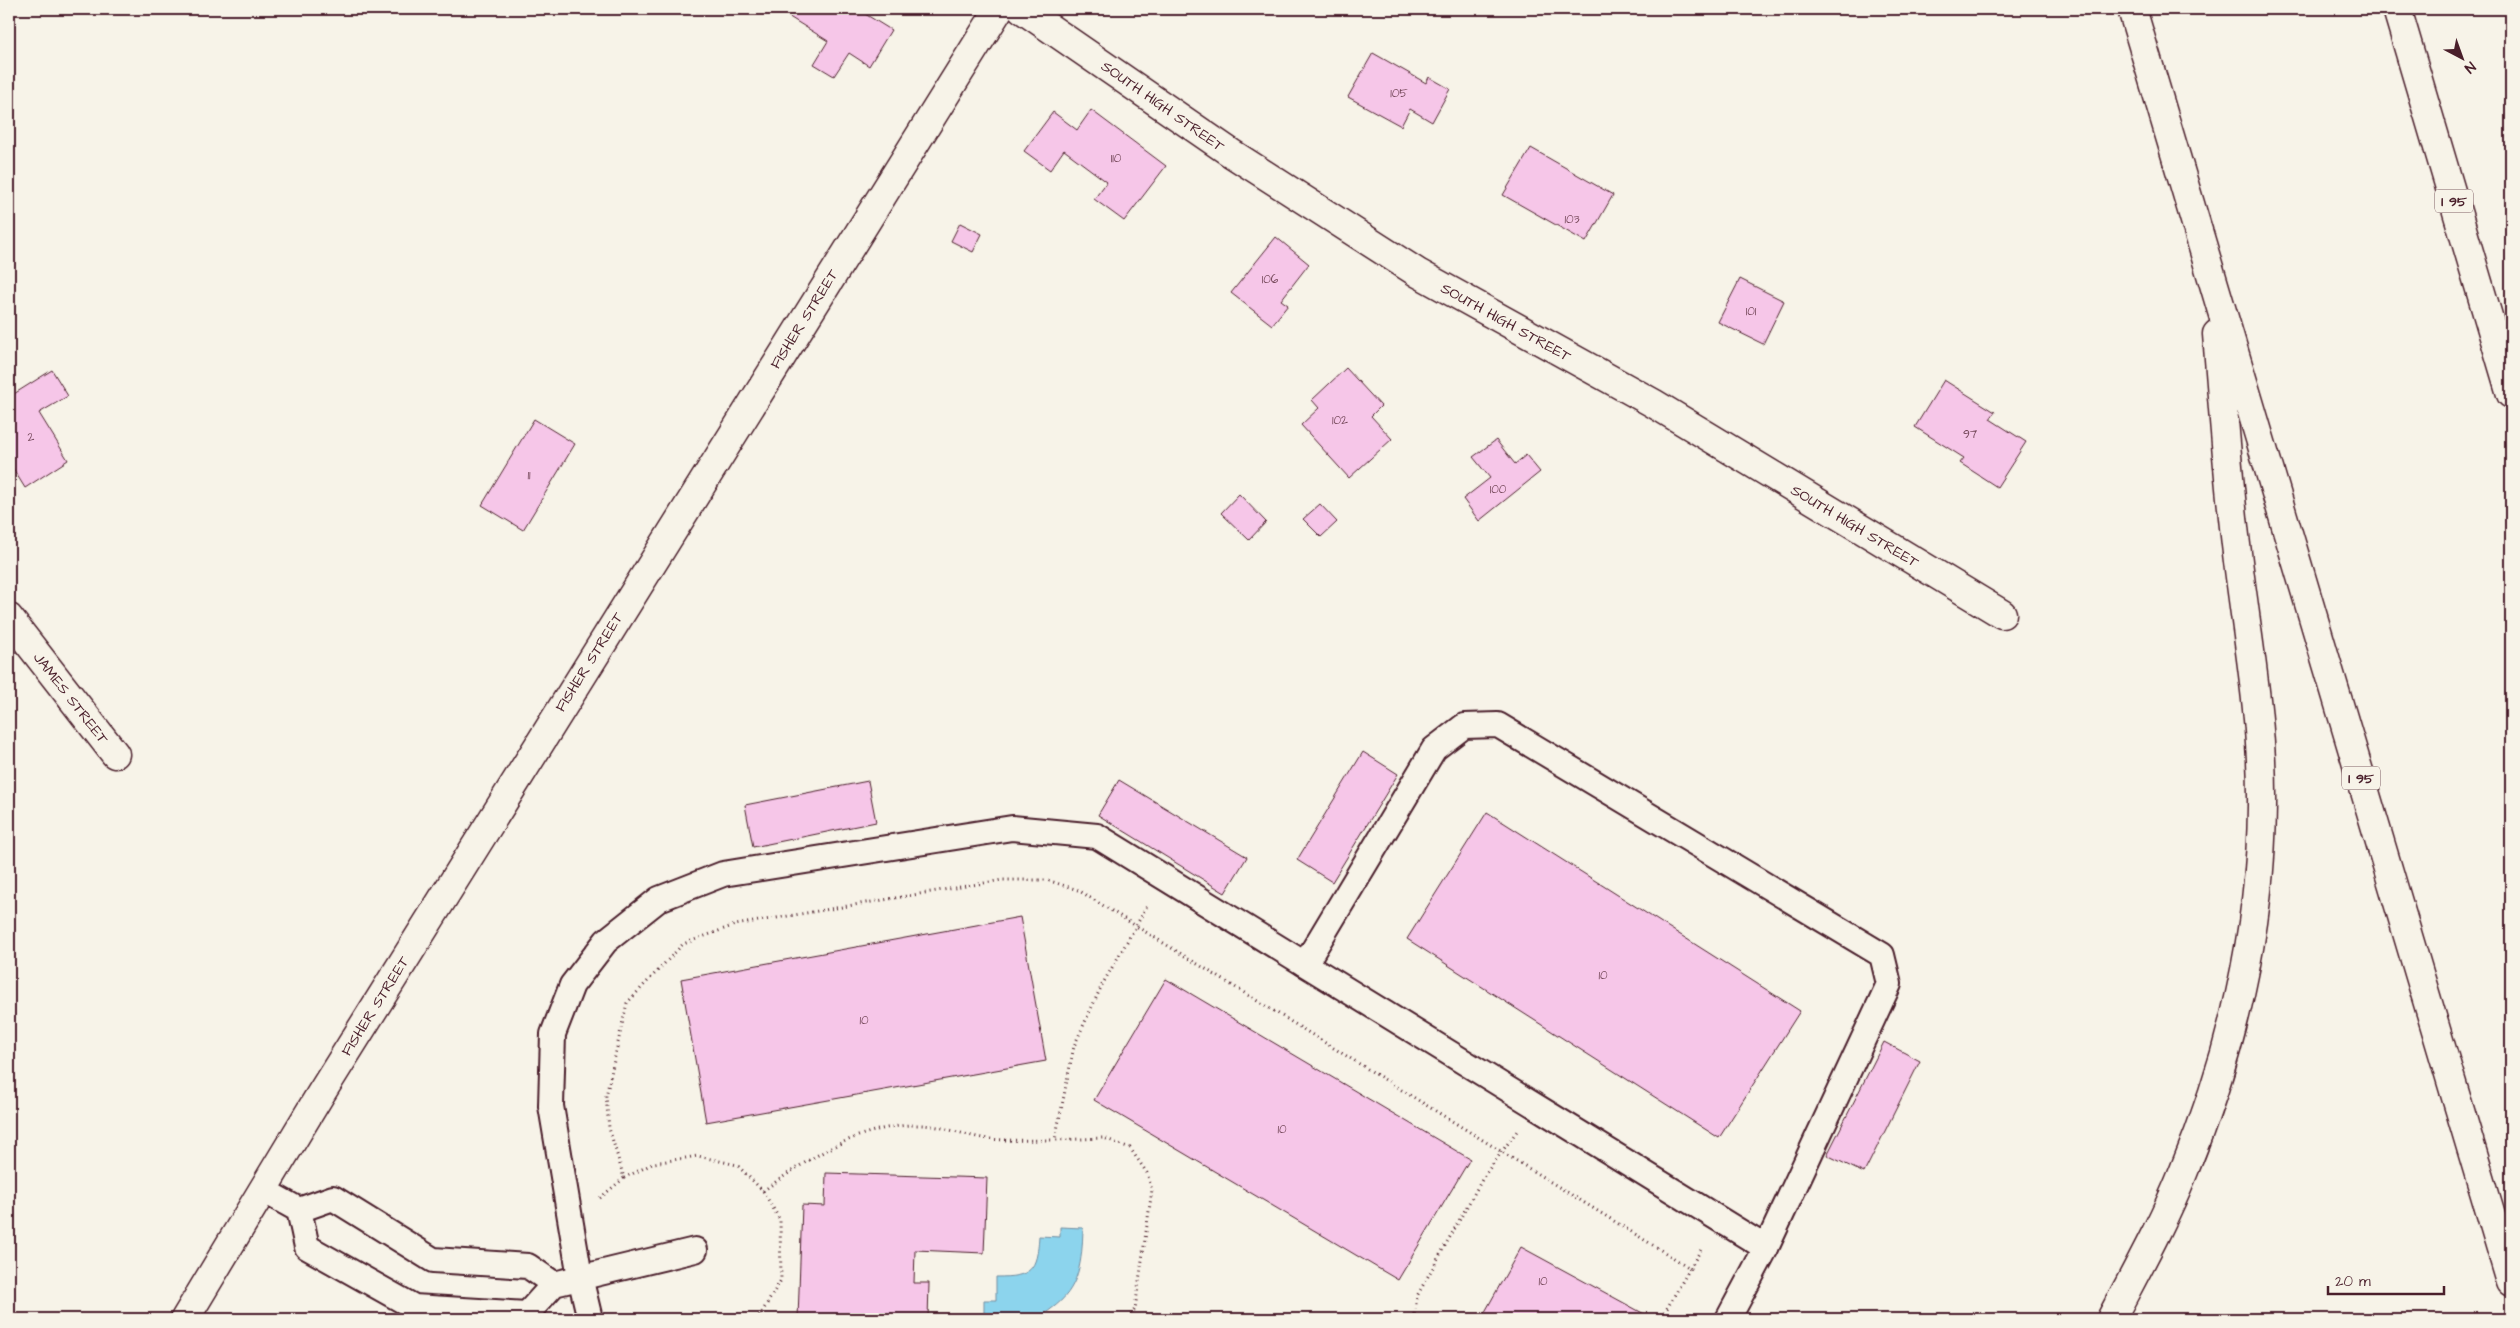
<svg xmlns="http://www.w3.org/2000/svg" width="2520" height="1328" font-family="'Architects Daughter',sans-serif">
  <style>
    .water { fill: #8cd4ed; stroke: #728c9f }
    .building { fill: #f6c6e8; stroke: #4a1f2b }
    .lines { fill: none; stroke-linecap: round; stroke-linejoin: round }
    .service-casing { stroke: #4a1f2b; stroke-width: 28 }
    .minor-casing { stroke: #4a1f2b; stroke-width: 31 }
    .motorway-casing { stroke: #4a1f2b; stroke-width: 31 }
    .path { stroke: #4a1f2b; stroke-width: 3; stroke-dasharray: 1 4; stroke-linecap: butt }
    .service { stroke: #f7f3e8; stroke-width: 24 }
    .minor { stroke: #f7f3e8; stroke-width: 28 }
    .motorway { stroke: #f7f3e8; stroke-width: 28 }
    .labels { text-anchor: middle; stroke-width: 5; stroke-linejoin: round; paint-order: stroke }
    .number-label { font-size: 12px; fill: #75495a }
    .shield { fill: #f7f3e8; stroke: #7e5f64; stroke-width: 1 }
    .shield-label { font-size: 14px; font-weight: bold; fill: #4a1f2b }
    .street-label { font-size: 15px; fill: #4a1f2b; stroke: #f7f3e8 }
  </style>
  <rect width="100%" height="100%" fill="#f7f3e8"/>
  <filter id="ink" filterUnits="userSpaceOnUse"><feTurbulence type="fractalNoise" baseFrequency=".02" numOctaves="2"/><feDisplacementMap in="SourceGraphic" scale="10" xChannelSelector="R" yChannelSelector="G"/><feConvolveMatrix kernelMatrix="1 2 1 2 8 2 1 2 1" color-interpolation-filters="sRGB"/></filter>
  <g filter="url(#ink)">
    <!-- water -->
    <path class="water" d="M1060,1227l23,1c-1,33 -3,61 -32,81 -6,5 -13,9 -21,10 -15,2 -31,0 -46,0v-19h12v-23c35,0 41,-6 43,-41l21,1z"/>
    <!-- building -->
    <g class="building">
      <path d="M786,9h71l34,21 -22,36 -20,-13 -15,23 -20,-12 14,-23 -45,-28z"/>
      <path d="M1373,53l53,30 3,-6 21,12 -18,33 -22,-13 -9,17 -53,-29z"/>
      <path d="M1091,110l75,56 -42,55 -30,-22 13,-17 -43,-32 -14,20 -26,-19 29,-39 24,18z"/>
      <path d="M1531,148l82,47 -27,47 -83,-47z"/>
      <path d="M960,223l22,11 -9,18 -22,-11z"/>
      <path d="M1276,237l33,27 -28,36 7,5 -16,20 -41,-32z"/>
      <path d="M1740,279l44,22 -21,43 -45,-22z"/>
      <path d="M1346,368l35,38 -10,10 21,23 -43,39 -48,-53 18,-17 -7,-8z"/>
      <path d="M52,370l16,26 -29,17 29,47 -43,28 -16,-26v-65z"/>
      <path d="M1944,380l51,32 -5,7 36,23 -29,45 -37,-24 4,-5 -49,-31z"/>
      <path d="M534,419l41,25 -52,86 -41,-25z"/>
      <path d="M1496,440l19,24 11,-9 14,17 -61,49 -16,-22 27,-21 -17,-21z"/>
      <path d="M1239,494l27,28 -17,18 -28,-27z"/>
      <path d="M1320,504l17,18 -16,15 -18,-18z"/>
      <path d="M1363,752l35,22 -66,108 -35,-22z"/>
      <path d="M1119,780l128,77 -22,36 -127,-78z"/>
      <path d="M868,781l8,41 -123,25 -8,-42z"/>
      <path d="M1487,812l313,199 -81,127 -312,-199z"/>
      <path d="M1020,917l26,144 -340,61 -25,-143z"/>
      <path d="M1166,979l304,180 -72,121 -304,-180z"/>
      <path d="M1884,1042l36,19 -56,112 -37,-18z"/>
      <path d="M826,1173l161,5 -3,75 -69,-3 -1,33h15l-1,36h-130l4,-114 23,1z"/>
      <path d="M1521,1247l127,69 -2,3h-165z"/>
    </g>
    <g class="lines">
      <defs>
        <g id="service">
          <path d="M1305,964l129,-215 30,-23 34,-1 384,230 7,29 -123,264"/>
          <path d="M263,1190l36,20 8,37 107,60 113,7 27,-30 141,-34"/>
          <path d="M299,1210l34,-12 100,62 95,6 26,18"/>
          <path d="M590,1319l-10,-42 -29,-171 2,-72 19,-49 34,-44 53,-42 64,-25 289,-46 85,8 669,412 -38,71"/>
        </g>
        <g id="minor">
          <path d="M1022,9l209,144 187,120 235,130 349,211"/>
          <path d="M9,618l106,136"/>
          <path d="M185,1319l135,-224 679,-1086"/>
        </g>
        <g id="motorway">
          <path d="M2132,9l379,1273"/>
          <path d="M2397,9l114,385"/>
          <path d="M2111,1319c25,-48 52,-96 72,-146 48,-115 78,-242 79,-367 1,-86 -15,-169 -25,-253 -9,-73 -14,-146 -20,-219"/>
        </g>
      </defs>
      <!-- service casing -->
      <use href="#service" class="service-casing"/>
      <!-- minor casing -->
      <use href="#minor" class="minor-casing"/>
      <!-- motorway casing -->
      <use href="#motorway" class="motorway-casing"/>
      <!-- path -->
      <g class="path">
        <path d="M624,1178l30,-15 44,-7 39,9 26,26 17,29 1,60 -23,39"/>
        <path d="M763,1191c46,-33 98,-67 156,-66 24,0 48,12 71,14 22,2 44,1 65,1"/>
        <path d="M600,1198l24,-20 -15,-50 -3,-32 21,-93 56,-59 52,-19 267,-45h45l31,10 58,36 12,-22"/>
        <path d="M1690,1268l12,-20"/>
        <path d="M1128,1319l7,-10 17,-119 -5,-17 -17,-25 -26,-10 -49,2 19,-94 28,-61 34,-59 554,342 -29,51"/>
        <path d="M1414,1319l3,-23 67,-120 33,-45"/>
      </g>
      <!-- service -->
      <use href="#service" class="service"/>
      <!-- minor -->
      <use href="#minor" class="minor"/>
      <!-- motorway -->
      <use href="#motorway" class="motorway"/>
    </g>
  </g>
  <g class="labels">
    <!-- number labels -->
    <g class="number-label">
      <text x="1399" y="97">105</text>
      <text x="1116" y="162">110</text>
      <text x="1572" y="223">103</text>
      <text x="1270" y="283">106</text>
      <text x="1751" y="315">101</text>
      <text x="1340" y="424">102</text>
      <text x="1970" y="438">97</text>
      <text x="31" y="441">2</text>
      <text x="529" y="479">11</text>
      <text x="1498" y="493">100</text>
      <text x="1603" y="979">10</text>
      <text x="864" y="1024">10</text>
      <text x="1282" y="1133">10</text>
      <text x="1543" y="1285">10</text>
    </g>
    <!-- shield labels -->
    <g class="shield">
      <rect x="2435" y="189.5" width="38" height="23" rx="4"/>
      <rect x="2342" y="766.5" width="38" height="23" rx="4"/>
    </g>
    <g class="shield-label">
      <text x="2454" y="206">I 95</text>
      <text x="2361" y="783">I 95</text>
    </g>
    <!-- street labels -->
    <g class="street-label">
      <text transform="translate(1163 106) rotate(35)" y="5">SOUTH HIGH STREET</text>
      <text transform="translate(804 319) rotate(-58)" y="5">FISHER STREET</text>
      <text transform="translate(1506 322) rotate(29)" y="5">SOUTH HIGH STREET</text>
      <text transform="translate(1855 526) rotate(31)" y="5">SOUTH HIGH STREET</text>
      <text transform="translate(589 662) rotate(-58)" y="5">FISHER STREET</text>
      <text transform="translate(71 698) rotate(52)" y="5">JAMES STREET</text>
      <text transform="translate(375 1006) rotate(-58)" y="5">FISHER STREET</text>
    </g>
  </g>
  <!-- margin -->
  <rect width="2520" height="1328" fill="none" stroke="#f7f3e8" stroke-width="30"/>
  <rect x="15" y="15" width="2490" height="1298" fill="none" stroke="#4a1f2b" stroke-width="2" filter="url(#ink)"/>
  <!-- north arrow -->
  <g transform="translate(2462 58) rotate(139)" stroke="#f7f3e8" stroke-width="4" paint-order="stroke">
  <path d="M0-4L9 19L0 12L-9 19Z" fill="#4a1f2b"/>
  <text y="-8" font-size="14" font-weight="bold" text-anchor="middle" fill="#4a1f2b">N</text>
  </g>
  <!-- scale -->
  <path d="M2328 1286v8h116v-8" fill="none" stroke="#4a1f2b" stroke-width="2.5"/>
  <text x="2335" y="1286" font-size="15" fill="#4a1f2b" stroke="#f7f3e8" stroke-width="4" paint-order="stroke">20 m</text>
</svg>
